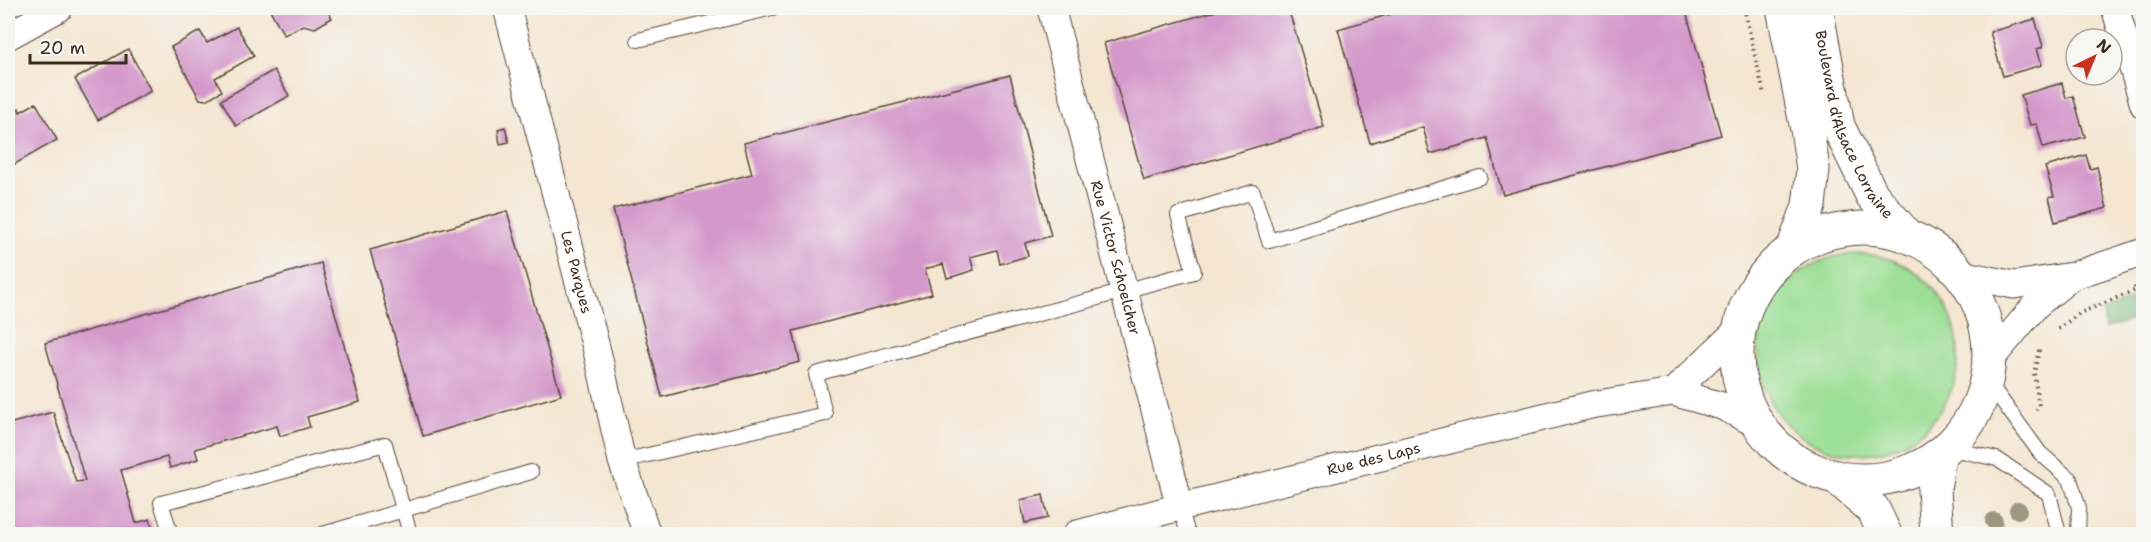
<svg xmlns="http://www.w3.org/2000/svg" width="2151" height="542" font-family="'Shantell Sans',sans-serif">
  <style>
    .green { fill: #9ddf96; stroke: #6c845a; stroke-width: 1.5 }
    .forest { fill: #7ebe7f; stroke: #5c744e; stroke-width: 1.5 }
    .building { fill: #d498cb }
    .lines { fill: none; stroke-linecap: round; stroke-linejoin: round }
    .lane-casing { stroke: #574639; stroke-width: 16 }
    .street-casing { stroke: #574639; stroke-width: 29 }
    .secondary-casing { stroke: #574639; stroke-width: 35 }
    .path { stroke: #574639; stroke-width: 4; stroke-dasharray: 1.5 4.5; stroke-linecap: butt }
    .lane { stroke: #fff; stroke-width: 14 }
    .street { stroke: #fff; stroke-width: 27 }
    .secondary { stroke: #fff; stroke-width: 33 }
    .tree { fill: #9c977f }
    .labels { text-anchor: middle; stroke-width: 5; stroke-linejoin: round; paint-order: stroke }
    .street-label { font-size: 15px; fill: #3b2a1e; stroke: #f6f6f2 }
  </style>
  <rect width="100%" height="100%" fill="#f6f6f2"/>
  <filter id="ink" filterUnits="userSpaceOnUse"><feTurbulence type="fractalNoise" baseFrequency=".0167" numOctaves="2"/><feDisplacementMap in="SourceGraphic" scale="12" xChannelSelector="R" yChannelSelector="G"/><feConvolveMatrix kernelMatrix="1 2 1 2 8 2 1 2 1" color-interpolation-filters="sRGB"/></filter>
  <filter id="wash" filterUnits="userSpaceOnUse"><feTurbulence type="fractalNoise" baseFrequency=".008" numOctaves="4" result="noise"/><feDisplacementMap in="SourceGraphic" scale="24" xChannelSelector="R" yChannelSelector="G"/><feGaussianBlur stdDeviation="1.35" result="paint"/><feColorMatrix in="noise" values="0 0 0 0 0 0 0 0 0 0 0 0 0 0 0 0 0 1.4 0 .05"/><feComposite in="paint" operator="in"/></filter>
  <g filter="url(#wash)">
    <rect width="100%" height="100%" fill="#f4e6d1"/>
    <!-- green -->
    <circle class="green" cx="1858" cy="354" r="100"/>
    <!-- forest -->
    <path class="forest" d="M2143,295v21l-38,13 -2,-17z"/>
    <g id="blocks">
      <!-- building -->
      <g class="building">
        <path d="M269,8h57l6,10 -17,10 -12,-3 -19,10z"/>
        <path d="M1226,8h62l36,119 -180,53 -40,-137z"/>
        <path d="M1389,8h296l36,127 -218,60 -16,-57 -57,16 -7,-27 -53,16 -32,-114 53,-15z"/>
        <path d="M1984,8h17l-15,4z"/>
        <path d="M2035,19l8,28 -6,2 5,16 -39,11 -13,-44z"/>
        <path d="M237,27l17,29 -39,22 7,13 -16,9 -6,-1 -29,-52 29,-16 7,12z"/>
        <path d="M128,49l23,42 -53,29 -23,-41z"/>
        <path d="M274,70l15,26 -53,30 -15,-26z"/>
        <path d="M1010,75l41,161 -26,7 3,13 -28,8 -3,-14 -27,7 4,13 -19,6 -8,2 -4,-14 -18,5 7,25 -139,37 7,31 -138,35 -49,-188 139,-35 -8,-31z"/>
        <path d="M2062,83l4,15 7,-2 12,41 -42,11 -6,-24 -7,1 -9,-30z"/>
        <path d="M36,103l21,37 -49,28v-54l11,-6 1,4z"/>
        <path d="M505,127l4,15 -9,2 -2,-15z"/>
        <path d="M2086,155l4,14 7,-2 10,41 -52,14 -6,-25 5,-1 -9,-29z"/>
        <path d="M507,211l54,184 -138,41 -53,-186z"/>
        <path d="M321,263l39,139 -53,15 3,10 -30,9 -3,-10 -82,23 3,10 -28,9 -3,-11 -46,13 15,53 14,-4 4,15h-146v-110l45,-12 23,70 9,-1 -40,-138z"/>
        <path d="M1043,495l5,23 -23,5 -5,-23z"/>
      </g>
    </g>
  </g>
  <g filter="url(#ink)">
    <use href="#blocks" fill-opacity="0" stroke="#574639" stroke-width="1.5"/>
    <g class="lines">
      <defs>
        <g id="lane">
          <path d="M638,40l134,-32"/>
          <path d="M1987,380l53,73 30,26 9,29 -1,26"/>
          <path d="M1948,448l49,11 52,35 10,40"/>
          <path d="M622,461l203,-47 -9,-40 378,-102 -16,-57 75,-23 16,49 211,-64"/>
          <path d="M1180,507l8,27"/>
          <path d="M171,534l-10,-31c75,-18 149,-39 224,-59l25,90"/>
          <path d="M323,534l208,-62"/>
        </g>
        <g id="street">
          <path id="s1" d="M507,8l91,347 24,106 25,73"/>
          <path id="s2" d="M1051,8l129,499"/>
          <path d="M2115,8l29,97"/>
          <path d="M8,36l51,-28"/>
          <path d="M1961,274l53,11 58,-9 72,-24"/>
          <path d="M1989,361l47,-56 35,-28"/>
          <path d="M1673,392l67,-64"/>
          <path id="s3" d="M1077,534l103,-27 411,-102 82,-13 49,14 37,19"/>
        </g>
        <g id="secondary">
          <path d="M1783,8l24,121 6,40 -4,37 -16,43"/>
          <path id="s4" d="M1816,8l22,118 34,69 35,41"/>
          <circle cx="1863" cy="354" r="126"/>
          <path d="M1837,478l36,31 12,25"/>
          <path d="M1937,534l-3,-44 5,-35"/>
        </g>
      </defs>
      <!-- lane casing -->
      <use href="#lane" class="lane-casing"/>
      <!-- street casing -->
      <use href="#street" class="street-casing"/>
      <!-- secondary casing -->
      <use href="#secondary" class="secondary-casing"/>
      <!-- path -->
      <g class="path">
        <path d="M1744,8l20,86"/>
        <path d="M2058,329l22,-16 56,-23 -2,-6"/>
        <path d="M2036,410l3,-4 -5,-33 5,-23"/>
      </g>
      <!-- lane -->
      <use href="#lane" class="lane"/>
      <!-- street -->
      <use href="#street" class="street"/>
      <!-- secondary -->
      <use href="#secondary" class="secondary"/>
    </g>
    <!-- trees -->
    <g class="tree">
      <circle cx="2018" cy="510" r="9"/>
      <circle cx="1994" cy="521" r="9"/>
    </g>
  </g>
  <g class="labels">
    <!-- street labels -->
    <g class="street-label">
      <text dy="5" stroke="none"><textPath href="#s4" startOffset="124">Boulevard d'Alsace Lorraine</textPath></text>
      <text dy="5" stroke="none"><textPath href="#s2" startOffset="258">Rue Victor Schoelcher</textPath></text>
      <text dy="5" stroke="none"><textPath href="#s1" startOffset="273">Les Parques</textPath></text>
      <text dy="5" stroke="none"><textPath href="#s3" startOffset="306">Rue des Laps</textPath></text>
    </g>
  </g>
  <!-- margin -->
  <rect width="2151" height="542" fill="none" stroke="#f6f6f2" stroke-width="30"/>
  <!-- north arrow -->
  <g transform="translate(2094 57) rotate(43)"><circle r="28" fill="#f6f6f2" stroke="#aba49d" stroke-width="1.5"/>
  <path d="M0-4.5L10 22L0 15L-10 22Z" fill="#c8321e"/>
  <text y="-9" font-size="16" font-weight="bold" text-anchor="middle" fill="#3b2a1e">N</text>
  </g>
  <!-- scale -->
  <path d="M30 54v9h96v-9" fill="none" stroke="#3b2a1e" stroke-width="3"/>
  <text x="39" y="54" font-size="18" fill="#3b2a1e" stroke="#f6f6f2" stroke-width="4.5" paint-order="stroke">20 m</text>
</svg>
